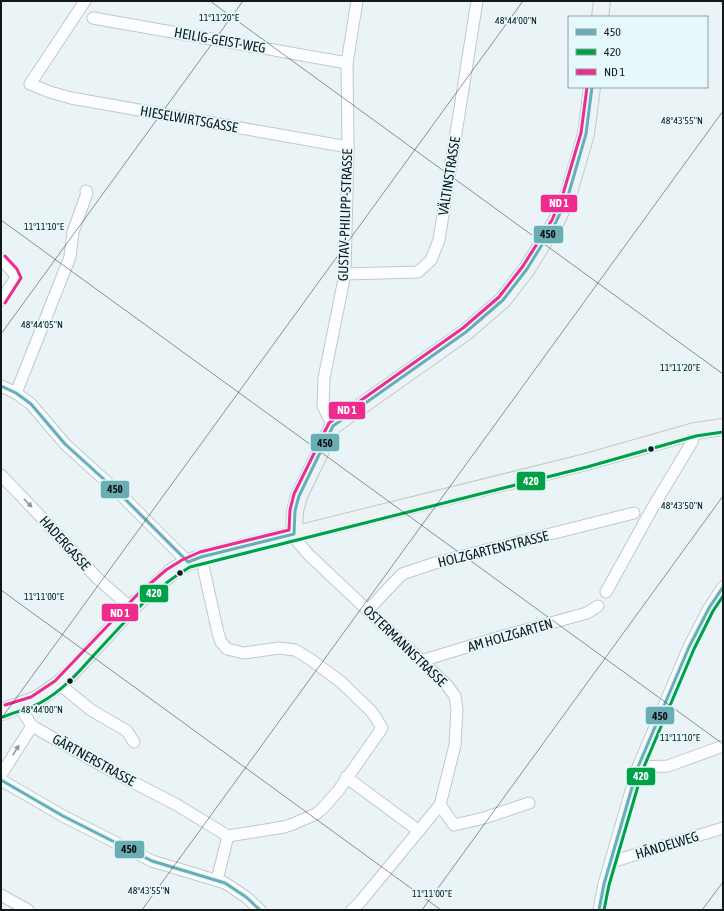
<svg xmlns="http://www.w3.org/2000/svg" width="724" height="911" font-family="'Asap Condensed',sans-serif">
  <style>
    .lines { fill: none; stroke-linecap: round; stroke-linejoin: round }
    .street-casing { stroke: #c1c9ca; stroke-width: 13 }
    .secondary-casing { stroke: #c1c9ca; stroke-width: 18 }
    .street { stroke: #fcfdfe; stroke-width: 11 }
    .secondary { stroke: #edf2f4; stroke-width: 16 }
    .bus-1-casing { stroke: #e5f8fb; stroke-width: 6 }
    .bus-2-casing { stroke: #e5f8fb; stroke-width: 6 }
    .bus-3-casing { stroke: #e5f8fb; stroke-width: 6 }
    .bus-1 { stroke: #6aaeb5; stroke-width: 3 }
    .bus-2 { stroke: #00a046; stroke-width: 3 }
    .bus-3 { stroke: #ef2b8d; stroke-width: 3 }
    .oneway { fill: #939697 }
    .ticks { fill: none; stroke: #12191a; stroke-width: 1; stroke-opacity: 0.45 }
    .bus-dot { fill: #12191a; stroke: #e5f8fb; stroke-width: 1.5 }
    .labels { text-anchor: middle; stroke-width: 3.5; stroke-linejoin: round; paint-order: stroke }
    .street-label { font-size: 14px; fill: #12191a; stroke: #e5f8fb }
    .ticks-label { font-size: 10px; text-anchor: middle; fill: #12191a; stroke: #e5f8fb; stroke-width: 3.5; stroke-linejoin: round; paint-order: stroke }
    .line-badge { stroke: #e5f8fb; stroke-width: 1.5 }
    .badge-label { font-size: 11px; text-anchor: middle; font-weight: bold; fill: #fff }
    .pale-badge-label { font-size: 11px; text-anchor: middle; font-weight: bold; fill: #111 }
  </style>
  <rect width="100%" height="100%" fill="#eaf4f6"/>
  <g class="lines">
    <defs>
      <g id="street">
        <path d="M85,1l-55,83 20,8 21,6 277,49"/>
        <path d="M93,18l254,45"/>
        <path d="M1,259l12,13 3,6 -15,22"/>
        <path d="M345,274l73,-2 13,-12 8,-20 38,-239"/>
        <path d="M1,386l15,7 15,11 34,40 54,49 69,69"/>
        <path d="M16,393l54,-136 3,-25 14,-39 -1,-2"/>
        <path d="M333,426l-10,-20 1,-28 21,-104 3,-127 -1,-84 10,-62"/>
        <path d="M1,475l42,44 54,59 34,30"/>
        <path d="M294,534l3,7 12,14 137,129 9,12 2,13 -2,36 -15,60 -79,96 -9,9"/>
        <path d="M201,557l17,76 3,9 6,7 17,4 35,-5 16,2 15,9 31,23 30,29 5,7 6,10 -44,63 -15,17 -7,6 -23,10 -9,3 -56,9"/>
        <path d="M606,592l47,-85 39,-65 3,-11"/>
        <path d="M368,610l34,-36 33,-11 199,-50"/>
        <path d="M421,661l72,-22 94,-26 11,-7"/>
        <path d="M59,684l32,26 36,21 7,11"/>
        <path d="M19,706l13,20 74,42 71,37 51,31"/>
        <path d="M638,767l30,-1 55,-20"/>
        <path d="M1,775l31,-49"/>
        <path d="M346,777l73,54"/>
        <path d="M1,780l62,36 89,45 73,22 21,14 14,13"/>
        <path d="M440,805l14,20 30,-7 45,-15"/>
        <path d="M611,862l112,-34"/>
        <path d="M217,880l11,-44"/>
        <path d="M1,895l27,15"/>
        <path d="M599,910l5,-26 34,-117 51,-120 20,-39 14,-21"/>
      </g>
      <g id="secondary">
        <path d="M600,17l2,-16"/>
        <path d="M294,534l1,-23 4,-15 34,-70 133,-94 37,-32 24,-31 29,-47 12,-26 18,-62 6,-47"/>
        <path d="M1,712l36,-13 22,-15 11,-10 61,-66 43,-38 14,-8 24,-7 374,-93 109,-31 28,-4"/>
      </g>
    </defs>
    <!-- street casing -->
    <use href="#street" class="street-casing"/>
    <!-- secondary casing -->
    <use href="#secondary" class="secondary-casing"/>
    <!-- street -->
    <use href="#street" class="street"/>
    <!-- secondary -->
    <use href="#secondary" class="secondary"/>
    <defs>
      <g id="bus-1">
        <path d="M1,386l15,7 15,11 34,40 54,49 69,69 13,-5 93,-23 1,-23 4,-15 34,-70 133,-94 37,-32 24,-31 29,-47 12,-26 18,-62 6,-47"/>
        <path d="M1,780l62,36 89,45 73,22 21,14 14,13"/>
        <path d="M599,910l5,-26 34,-117 51,-120 20,-39 14,-21"/>
      </g>
      <g id="bus-2">
        <path d="M3,717c12,-5 26,-8 37,-14 22,-12 38,-30 54,-48 29,-31 59,-67 96,-88l397,-100 109,-31 27,-4"/>
        <path d="M604,910l5,-25 34,-116 51,-120 19,-38 10,-15"/>
      </g>
      <g id="bus-3">
        <path d="M5,256l12,13 4,9 -16,25"/>
        <path d="M5,705l26,-8 24,-16 82,-86 29,-25 16,-10 18,-8 89,-22 1,-20 4,-16 35,-71 134,-95 36,-31 24,-31 29,-46 11,-26 18,-61 6,-46"/>
      </g>
    </defs>
    <!-- bus-1 casing -->
    <use href="#bus-1" class="bus-1-casing"/>
    <!-- bus-2 casing -->
    <use href="#bus-2" class="bus-2-casing"/>
    <!-- bus-3 casing -->
    <use href="#bus-3" class="bus-3-casing"/>
    <!-- bus-1 -->
    <use href="#bus-1" class="bus-1"/>
    <!-- bus-2 -->
    <use href="#bus-2" class="bus-2"/>
    <!-- bus-3 -->
    <use href="#bus-3" class="bus-3"/>
  </g>
  <!-- one-way arrows -->
  <defs><path id="oneway-solid" d="M-6-.8H1V-3.2L6.5 0L1 3.2V.8H-6Z"/></defs>
  <g class="oneway">
    <use href="#oneway-solid" transform="translate(28 503) rotate(46)"/>
    <use href="#oneway-solid" transform="translate(16 750) rotate(-58)"/>
  </g>
  <!-- ticks -->
  <path class="ticks" d="M210,1l513,373M720,1l3,2M1,220l722,524M1,334l242,-333M1,590l440,320M1,719l522,-718M142,910l581,-799M422,910l301,-414M702,910l21,-28"/>
  <!-- markers -->
  <g class="bus-dot">
    <circle cx="651" cy="449" r="3.5"/>
    <circle cx="180" cy="573" r="3.5"/>
    <circle cx="70" cy="681" r="3.5"/>
  </g>
  <g class="labels">
    <!-- street labels -->
    <g class="street-label">
      <text transform="translate(220 40) rotate(10)" y="5">HEILIG-GEIST-WEG</text>
      <text transform="translate(189 119) rotate(10)" y="5">HIESELWIRTSGASSE</text>
      <text transform="translate(449 176) rotate(-81)" y="5">VÄLTINSTRASSE</text>
      <text transform="translate(345 215) rotate(-88)" y="5">GUSTAV-PHILIPP-STRASSE</text>
      <text transform="translate(65 543) rotate(48)" y="5">HADERGASSE</text>
      <text transform="translate(493 549) rotate(-14)" y="5">HOLZGARTENSTRASSE</text>
      <text transform="translate(510 635) rotate(-16)" y="5">AM HOLZGARTEN</text>
      <text transform="translate(405 646) rotate(44)" y="5">OSTERMANNSTRASSE</text>
      <text transform="translate(94 760) rotate(29)" y="5">GÄRTNERSTRASSE</text>
      <text transform="translate(667 845) rotate(-17)" y="5">HÄNDELWEG</text>
    </g>
  </g>
  <g class="ticks-label">
    <text x="219" y="21">11°11'20"E</text>
    <text x="516" y="24">48°44'00"N</text>
    <text x="682" y="124">48°43'55"N</text>
    <text x="44" y="230">11°11'10"E</text>
    <text x="42" y="328">48°44'05"N</text>
    <text x="680" y="371">11°11'20"E</text>
    <text x="682" y="509">48°43'50"N</text>
    <text x="44" y="600">11°11'00"E</text>
    <text x="42" y="713">48°44'00"N</text>
    <text x="680" y="741">11°11'10"E</text>
    <text x="149" y="894">48°43'55"N</text>
    <text x="432" y="897">11°11'00"E</text>
  </g>
  <g class="line-badge">
    <rect x="540" y="194" width="38" height="19" rx="4" fill="#ef2b8d"/>
    <rect x="533" y="225" width="31" height="19" rx="4" fill="#6aaeb5"/>
    <rect x="328" y="401" width="38" height="19" rx="4" fill="#ef2b8d"/>
    <rect x="310" y="433" width="30" height="19" rx="4" fill="#6aaeb5"/>
    <rect x="516" y="471" width="30" height="20" rx="4" fill="#00a046"/>
    <rect x="100" y="480" width="30" height="19" rx="4" fill="#6aaeb5"/>
    <rect x="139" y="584" width="30" height="19" rx="4" fill="#00a046"/>
    <rect x="101" y="603" width="38" height="19" rx="4" fill="#ef2b8d"/>
    <rect x="645" y="706" width="30" height="19" rx="4" fill="#6aaeb5"/>
    <rect x="626" y="767" width="30" height="19" rx="4" fill="#00a046"/>
    <rect x="114" y="840" width="31" height="19" rx="4" fill="#6aaeb5"/>
  </g>
  <g class="badge-label">
    <text x="559" y="207">ND 1</text>
    <text x="347" y="414">ND 1</text>
    <text x="531" y="485">420</text>
    <text x="154" y="597">420</text>
    <text x="120" y="617">ND 1</text>
    <text x="641" y="780">420</text>
  </g>
  <g class="pale-badge-label">
    <text x="548" y="238">450</text>
    <text x="325" y="447">450</text>
    <text x="115" y="493">450</text>
    <text x="660" y="720">450</text>
    <text x="129" y="853">450</text>
  </g>
  <!-- border -->
  <rect width="724" height="911" fill="none" stroke="#12191a" stroke-width="4"/>
  <!-- legend -->
  <rect x="568" y="16" width="140" height="72" fill="#e5f8fb" stroke="#919fa1"/>
  <rect x="576" y="29" width="20" height="6" fill="#6aaeb5" stroke="#919fa1"/>
  <text x="604" y="36" font-size="12" fill="#12191a">450</text>
  <rect x="576" y="49" width="20" height="6" fill="#00a046" stroke="#919fa1"/>
  <text x="604" y="56" font-size="12" fill="#12191a">420</text>
  <rect x="576" y="69" width="20" height="6" fill="#ef2b8d" stroke="#919fa1"/>
  <text x="604" y="76" font-size="12" fill="#12191a">ND 1</text>
</svg>
